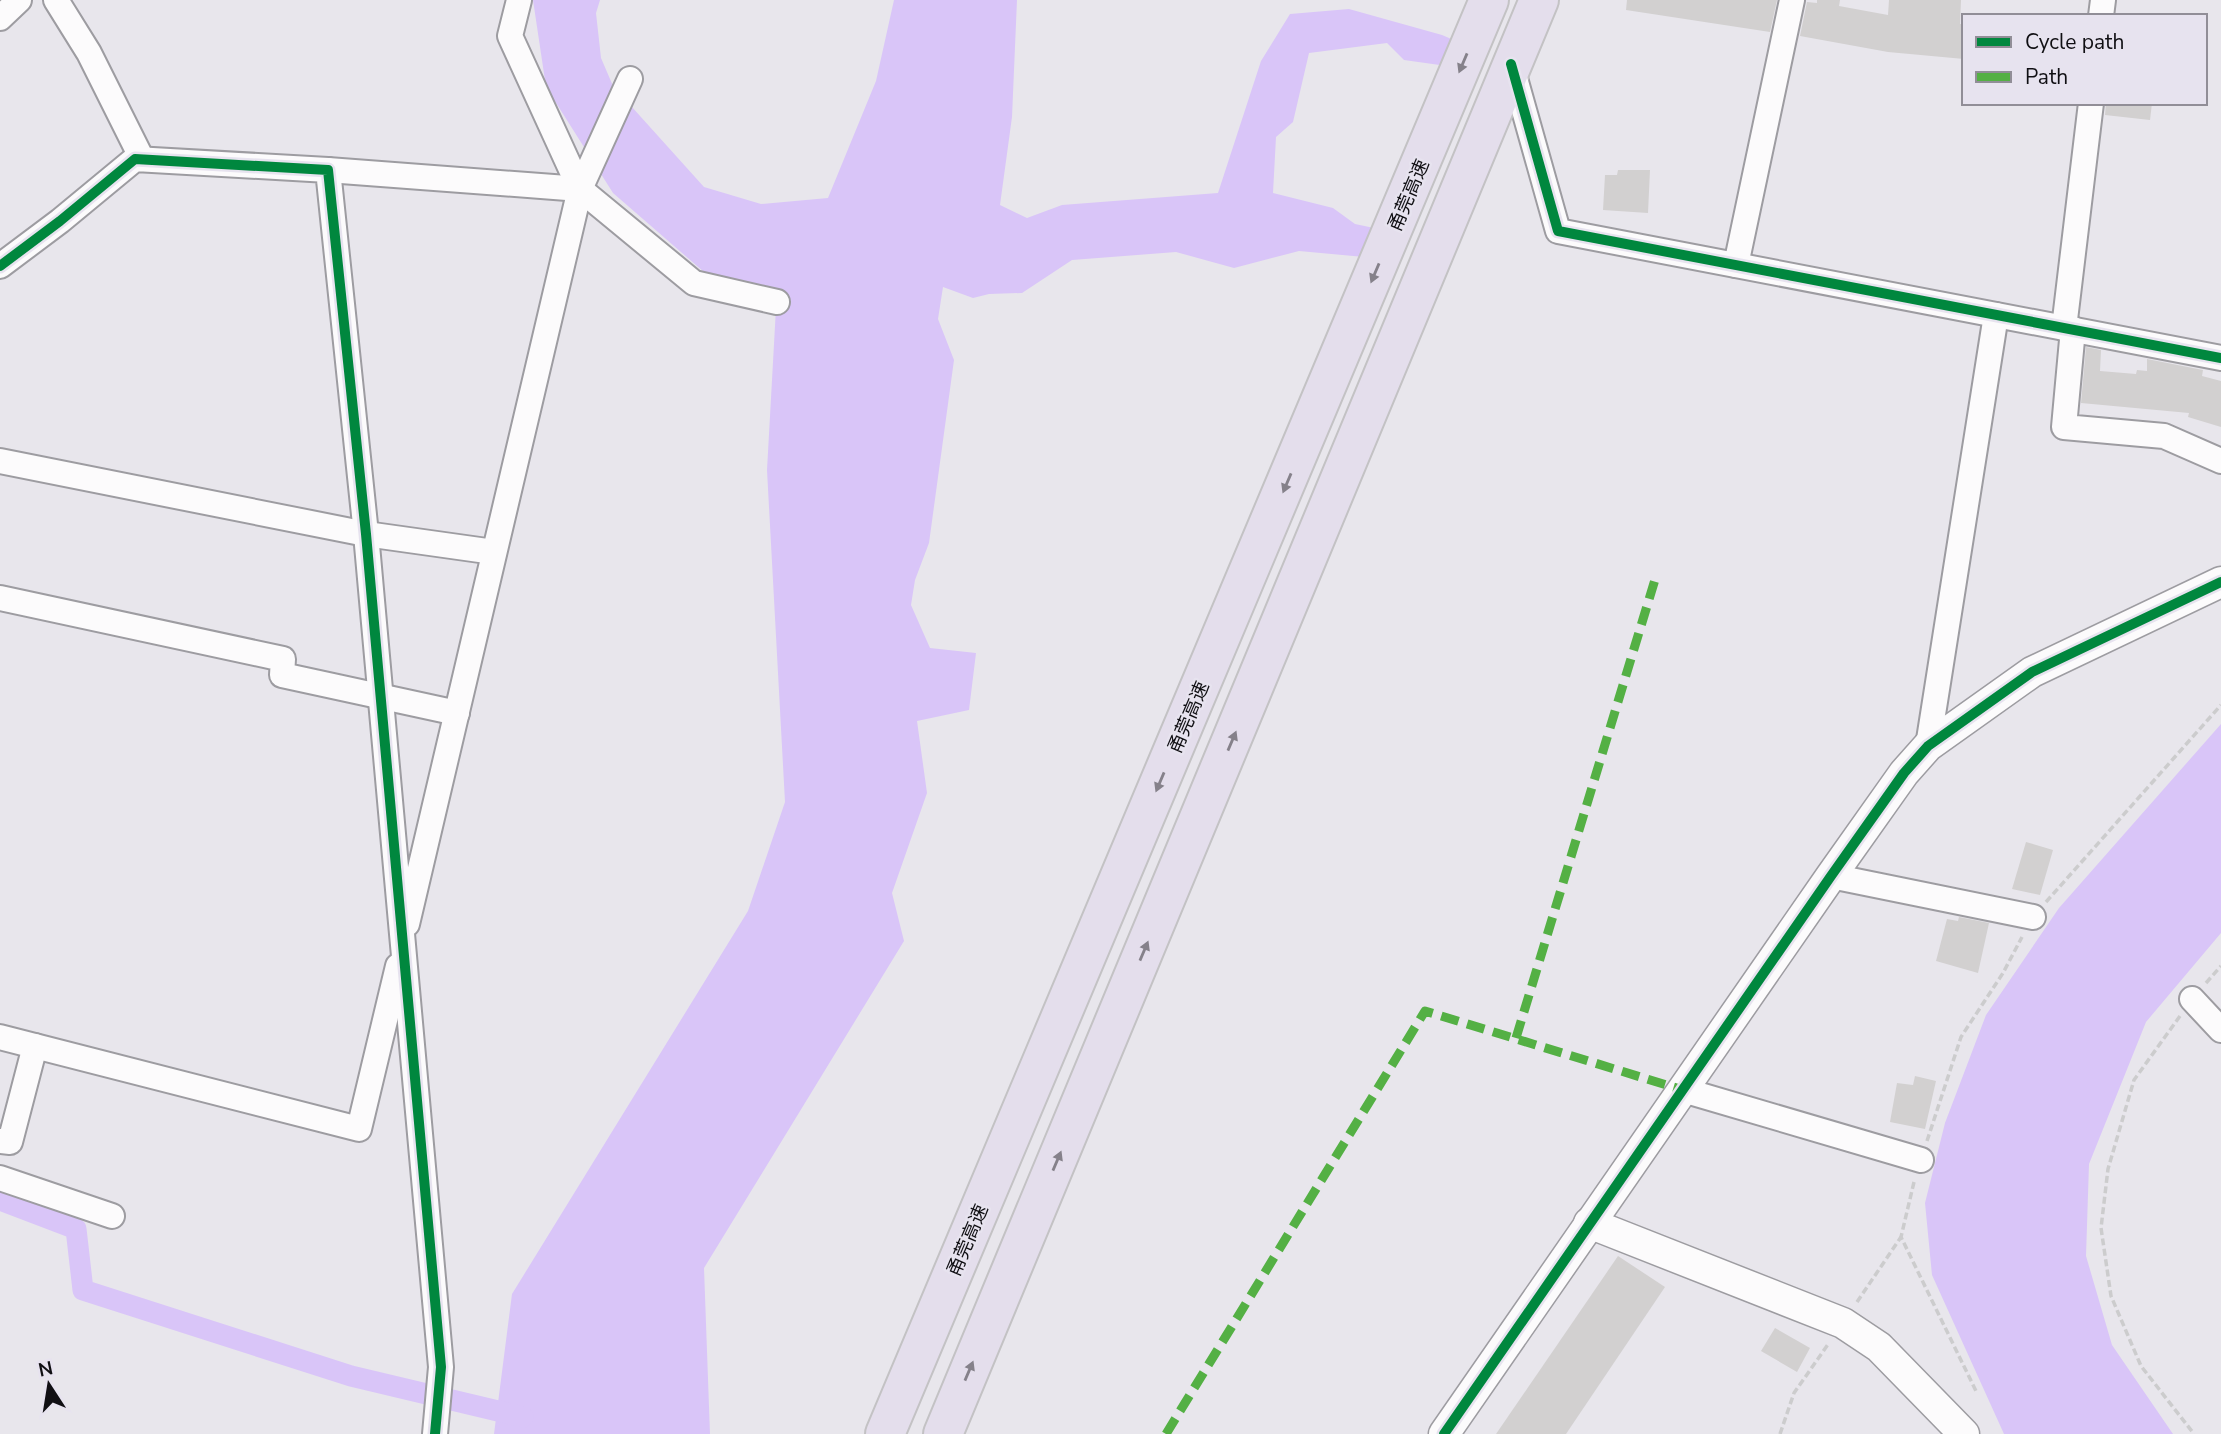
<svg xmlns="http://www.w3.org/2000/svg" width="2221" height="1434" font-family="'Nunito Sans','Noto Sans SC',sans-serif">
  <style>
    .water { fill: #d9c5f8 }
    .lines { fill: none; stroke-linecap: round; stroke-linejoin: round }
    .canal { stroke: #d9c5f8; stroke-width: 21 }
    .building { fill: #d2d0d0 }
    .minor-casing { stroke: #9d9ca1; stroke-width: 28 }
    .tertiary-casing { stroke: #9d9ca1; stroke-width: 33 }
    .motorway-casing { stroke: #c3c2c4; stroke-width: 42 }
    .path { stroke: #cccccd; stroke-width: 3.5; stroke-dasharray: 7 3.5; stroke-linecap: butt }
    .minor { stroke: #fcfbfc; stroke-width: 24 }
    .tertiary { stroke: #fcfbfc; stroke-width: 30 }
    .motorway { stroke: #e4deec; stroke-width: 38 }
    .quiet { stroke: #54b044; stroke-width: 9; stroke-dasharray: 18 9; stroke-linecap: butt }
    .cycleway-casing { stroke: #e7e3ef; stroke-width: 15 }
    .cycleway { stroke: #00873e; stroke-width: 10 }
    .oneway { fill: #85818a }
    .labels { text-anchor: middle; stroke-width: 5; stroke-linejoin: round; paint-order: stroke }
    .street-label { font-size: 19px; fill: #100f13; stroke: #e7e3ef }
  </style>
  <rect width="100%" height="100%" fill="#e8e6ec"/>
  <!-- water -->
  <g class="water">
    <path d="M533,0h67l-4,13 5,45 12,28 91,101 57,17 67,-6 48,-117 18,-81h123l-5,117 -12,88 27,13 35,-13 156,-12 43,-132 29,-47 59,-5 93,26 28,12 -9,21 -57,-8 -17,-17 -78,10 -16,69 -17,15 -3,56 60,15 22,16 38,8 -18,26 -76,-7 -65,17 -58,-16 -104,8 -50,33 -33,1 -16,4 -30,-11 -5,32 16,41 -25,183 -14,37 -4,25 19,43 46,5 -7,57 -52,11 10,72 -35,100 12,48 -200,327 6,166h-216l18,-140 236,-383 37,-109 -18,-332 10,-180 -73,-18 -91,-79 -67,-106z"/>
    <path d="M2221,724v209l-75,89 -57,142 -3,92 26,89 61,89h-169l-72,-159 -7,-72 20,-80 41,-108 73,-107z"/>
  </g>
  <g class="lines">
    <!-- canal -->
    <path class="canal" d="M0,1200l76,29 7,61 268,86 172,41"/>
  </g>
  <!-- building -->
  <g class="building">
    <path d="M1627,0h150l-7,32 -144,-22z"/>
    <path d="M1817,0h23l-1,6 49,9 1,-15h72l-1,24h4v35l-76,-7 -88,-16 7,-34 10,1z"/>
    <path d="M2106,103h46l-2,17 -45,-5z"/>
    <path d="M1618,170h32l-2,43 -45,-3 2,-35h12z"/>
    <path d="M2086,347l15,3 -1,21 36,3 1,-4 10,1v-12l56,11 -1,6 19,5v46l-33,-10 1,-4 -108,-10z"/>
    <path d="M2026,842l27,8 -13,45 -28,-6z"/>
    <path d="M1959,917l30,6 -11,50 -42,-12 11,-42 11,2z"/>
    <path d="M1915,1076l21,5 -11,48 -35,-7 7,-39 16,2z"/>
    <path d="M1618,1256l47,31 -99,147h-70z"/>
    <path d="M1775,1328l35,20 -13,24 -36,-21z"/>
  </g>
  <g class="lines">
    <defs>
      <g id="minor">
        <path d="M56,0l33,53 53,106"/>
        <path d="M519,0l-9,36 70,153 114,94 83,19"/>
        <path d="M2101,16l2,-16"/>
        <path d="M0,18l19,-18"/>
        <path d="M1511,64l47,167 663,127"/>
        <path d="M328,170l252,19"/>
        <path d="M1736,265l56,-265"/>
        <path d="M0,266l60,-45 75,-62 193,11 38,364 75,833 -6,67"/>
        <path d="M2064,328l27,-225"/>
        <path d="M2073,329l-9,98 100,9 57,25"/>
        <path d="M0,461l366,73 128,18"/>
        <path d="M0,598l283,61 -1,16 175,38"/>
        <path d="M1928,746l68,-431"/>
        <path d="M1831,876l202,41"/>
        <path d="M407,924l173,-735 50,-110"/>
        <path d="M2192,999l29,31"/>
        <path d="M0,1037l359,92 39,-163"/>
        <path d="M1683,1090l238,70"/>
        <path d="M0,1141l10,1 25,-96"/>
        <path d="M0,1178l112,38"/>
      </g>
      <g id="tertiary">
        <path d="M1589,1223l254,100 36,24 85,87"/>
        <path d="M1444,1434l387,-558 73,-103 24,-27 104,-74 189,-90"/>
      </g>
      <g id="motorway">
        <path d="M885,1434l604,-1434"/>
        <path d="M943,1434l596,-1434"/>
      </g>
    </defs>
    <!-- minor casing -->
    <use href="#minor" class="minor-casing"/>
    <!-- tertiary casing -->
    <use href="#tertiary" class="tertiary-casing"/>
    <!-- motorway casing -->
    <use href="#motorway" class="motorway-casing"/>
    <!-- path -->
    <g class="path">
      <path d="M2046,902l175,-197"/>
      <path d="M2206,983l15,-17"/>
      <path d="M2180,1016l-46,64 -26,89 -7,59 10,68 30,70 53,68"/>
      <path d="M1927,1141l34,-104 42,-64 19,-36"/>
      <path d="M1914,1182l-13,55 75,154"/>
      <path d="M1857,1302l44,-65"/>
      <path d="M1780,1434l14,-41 35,-50"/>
    </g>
    <!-- minor -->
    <use href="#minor" class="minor"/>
    <!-- tertiary -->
    <use href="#tertiary" class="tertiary"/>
    <!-- motorway -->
    <use href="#motorway" class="motorway"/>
    <!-- quiet -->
    <g class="quiet">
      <path d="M1516,1038l141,-465"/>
      <path d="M1166,1434l259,-423 258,79"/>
    </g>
    <defs>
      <g id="cycleway">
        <path d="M1511,64l47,167 663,127"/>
        <path d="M0,266l60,-45 75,-62 193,11 38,364 75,833 -6,67"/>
        <path d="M1444,1434l387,-558 73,-103 24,-27 104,-74 189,-90"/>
      </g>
    </defs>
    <!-- cycleway casing -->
    <use href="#cycleway" class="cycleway-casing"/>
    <!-- cycleway -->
    <use href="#cycleway" class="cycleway"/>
  </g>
  <!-- one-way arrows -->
  <defs><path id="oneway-solid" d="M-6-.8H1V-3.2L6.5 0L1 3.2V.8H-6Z" transform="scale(1.75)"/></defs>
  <g class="oneway">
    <use href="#oneway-solid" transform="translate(1463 63) rotate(113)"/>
    <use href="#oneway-solid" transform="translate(1375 273) rotate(113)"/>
    <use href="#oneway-solid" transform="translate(1287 483) rotate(113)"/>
    <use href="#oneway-solid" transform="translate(1232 741) rotate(-67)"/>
    <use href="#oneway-solid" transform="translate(1160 782) rotate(113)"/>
    <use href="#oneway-solid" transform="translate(1144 951) rotate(-67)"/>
    <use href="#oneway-solid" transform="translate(1057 1161) rotate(-67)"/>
    <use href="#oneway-solid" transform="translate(969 1371) rotate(-67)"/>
  </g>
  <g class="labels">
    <!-- street labels -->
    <g class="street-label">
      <text transform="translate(1408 195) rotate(-67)" y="7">甬莞高速</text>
      <text transform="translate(1188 717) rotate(-67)" y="7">甬莞高速</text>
      <text transform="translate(967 1240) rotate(-67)" y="7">甬莞高速</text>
    </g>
  </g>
  <!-- legend -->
  <rect x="1962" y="14" width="245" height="91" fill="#e7e3ef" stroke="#918e97" stroke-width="2"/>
  <rect x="1976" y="37" width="35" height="10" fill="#00873e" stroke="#918e97" stroke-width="2"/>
  <text x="2025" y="49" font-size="21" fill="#100f13">Cycle path</text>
  <rect x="1976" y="72" width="35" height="10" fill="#54b044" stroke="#918e97" stroke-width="2"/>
  <text x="2025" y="84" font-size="21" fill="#100f13">Path</text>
  <!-- north arrow -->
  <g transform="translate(49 1385) rotate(348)" stroke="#e7e3ef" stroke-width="5" paint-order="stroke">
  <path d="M0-5L12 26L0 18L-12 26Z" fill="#100f13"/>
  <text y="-10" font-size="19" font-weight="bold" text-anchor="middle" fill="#100f13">N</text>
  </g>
</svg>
